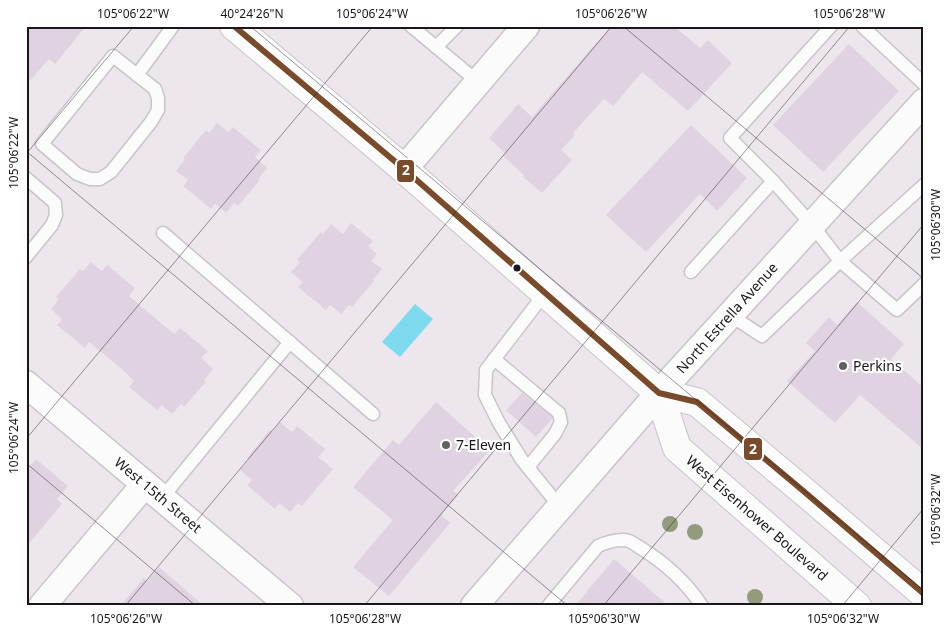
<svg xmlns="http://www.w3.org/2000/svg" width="950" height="632" font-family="'Noto Sans',sans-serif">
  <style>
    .water { fill: #7edaef }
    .building { fill: #e0d3e1 }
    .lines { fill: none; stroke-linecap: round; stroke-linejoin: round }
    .lane-casing { stroke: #c8c4c8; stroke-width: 15 }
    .street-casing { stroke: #c8c4c8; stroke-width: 29 }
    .highway-casing { stroke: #c8c4c8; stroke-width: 30 }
    .lane { stroke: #fcfbfc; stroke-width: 12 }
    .street { stroke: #fcfbfc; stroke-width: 26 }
    .highway { stroke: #fcfbfc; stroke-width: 28 }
    .bus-1-casing { stroke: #fff; stroke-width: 10 }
    .bus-1 { stroke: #7a4b2a; stroke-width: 6 }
    .tree { fill: #929b7b }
    .ticks { fill: none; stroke: #1a161a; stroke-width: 1; stroke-opacity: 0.45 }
    .bus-dot { fill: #1a161a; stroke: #fff; stroke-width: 2 }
    .poi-dot { fill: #645f64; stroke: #fff; stroke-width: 2 }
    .labels { text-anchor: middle; stroke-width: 4.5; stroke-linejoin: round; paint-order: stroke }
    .street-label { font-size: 14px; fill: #1a161a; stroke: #fff }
    .poi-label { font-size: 14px; fill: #1a161a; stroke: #fff; text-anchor: start }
    .line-badge { stroke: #fff; stroke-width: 2 }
    .badge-label { font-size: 14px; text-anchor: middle; font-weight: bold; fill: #fff }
    .neatline { fill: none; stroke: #1a161a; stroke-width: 2 }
    .ticks-label { font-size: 12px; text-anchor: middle; fill: #1a161a }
  </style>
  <rect width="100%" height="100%" fill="#ede7ed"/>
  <!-- water -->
  <path class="water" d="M415,304l18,15 -33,38 -18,-15z"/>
  <!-- building -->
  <g class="building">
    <path d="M26,26h60l-31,38 -6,-5 -23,26z"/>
    <path d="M611,26h63l26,22 8,-8 24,23 -44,48 -46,-39 -29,34 -9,-7 -31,34 2,2 -14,15 11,10 -30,33 -19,-16 1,-2 -21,-19 2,-3 -16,-15 29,-34 14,13z"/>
    <path d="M849,44l50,47 -76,81 -50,-47z"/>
    <path d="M217,123l11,9 5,-5 28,23 -6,7 12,11 -9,11 2,1 -22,26 -4,-3 -8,10 -11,-9 -4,5 -28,-23 5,-6 -12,-9 9,-11 -2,-2 23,-28 3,3z"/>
    <path d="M691,125l56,53 -30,33 -17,-17 -54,58 -40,-37z"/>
    <path d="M351,223l22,18 -5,5 9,8 -6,7 11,8 -9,11 1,1 -22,26 -3,-2 -8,9 -11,-9 -4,5 -28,-23 5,-5 -12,-10 9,-10 -3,-2 24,-28 2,2 8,-10 12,10z"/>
    <path d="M91,262l11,9 5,-6 28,23 -6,8 45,38 6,-6 28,23 -7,7 12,11 -9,11 2,2 -22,25 -3,-3 -9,10 -10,-9 -5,5 -28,-23 5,-6 -10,-10 -35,-29 -4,6 -28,-23 5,-6 -11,-10 8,-10 -3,-2 24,-28 3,2z"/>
    <path d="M857,302l47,42 -13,15 33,29v62l-64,-55 -25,28 -48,-42 28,-30 -9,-8 23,-26 8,8z"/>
    <path d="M522,393l30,24v2l-16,18 -30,-27z"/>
    <path d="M436,402l54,48 -37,41 5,4 -17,20 9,8 -61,73 -36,-29 40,-47 -40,-33 40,-47 6,5z"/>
    <path d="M280,422l12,10 5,-6 28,23 -7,8 15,12 -31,37 -4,-3 -8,9 -11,-9 -4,6 -28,-24 5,-5 -12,-10 9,-10 -2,-2 23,-28 2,2z"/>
    <path d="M36,459l32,27 -11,13 5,5 -36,43v-77z"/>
    <path d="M614,559l55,47h-94z"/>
    <path d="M159,567l45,39h-84l24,-28 3,3z"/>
  </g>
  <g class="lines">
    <defs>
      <g id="lane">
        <path d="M411,26l67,56"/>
        <path d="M862,26l62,58"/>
        <path d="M436,47l21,-21"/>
        <path d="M113,56l42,33 3,9v12l-7,12 -40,50 -11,7h-10l-13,-5 -35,-30z"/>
        <path d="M137,75l36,-49"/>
        <path d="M26,178l29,25 1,12 -4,10 -26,32"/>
        <path d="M773,181l-43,-43 101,-112"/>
        <path d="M163,233l210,181"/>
        <path d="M691,272l82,-91 39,44 28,36 57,49 27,-26"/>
        <path d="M545,293l-59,77 -1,25 14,28 23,37 38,47"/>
        <path d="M730,315l32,21 78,-75 84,-76"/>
        <path d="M494,359l65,54 2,9 -6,12 -27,33"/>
        <path d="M162,498l128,-156"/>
        <path d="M548,606l50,-60c9,-4 21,-8 31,-5 3,1 7,4 10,6 25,15 47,35 63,59"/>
      </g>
      <g id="street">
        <path d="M404,169l122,-143"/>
        <path d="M26,384l264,222"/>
        <path d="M42,606l103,-122"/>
        <path d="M474,606l185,-213 265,-291"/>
      </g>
      <g id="highway">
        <path d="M234,26l170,143 255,224 38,9 104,87 123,105"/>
        <path d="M659,393l18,55 180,158"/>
      </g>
    </defs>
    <!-- lane casing -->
    <use href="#lane" class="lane-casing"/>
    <!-- street casing -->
    <use href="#street" class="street-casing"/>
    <!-- highway casing -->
    <use href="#highway" class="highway-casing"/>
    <!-- lane -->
    <use href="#lane" class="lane"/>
    <!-- street -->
    <use href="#street" class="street"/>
    <!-- highway -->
    <use href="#highway" class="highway"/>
    <defs>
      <path id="bus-1" d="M234,26l170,143 255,224 38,9 104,87 123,105"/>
    </defs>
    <!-- bus-1 casing -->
    <use href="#bus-1" class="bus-1-casing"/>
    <!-- bus-1 -->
    <use href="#bus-1" class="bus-1"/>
  </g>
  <!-- trees -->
  <g class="tree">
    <circle cx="670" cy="524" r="8"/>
    <circle cx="695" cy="532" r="8"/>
    <circle cx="755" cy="597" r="8"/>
  </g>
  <!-- ticks -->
  <path class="ticks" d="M250,26l674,565M623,26l301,253M26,151l542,455M26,154l108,-128M26,439l347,-413M26,463l170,143M125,606l487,-580M364,606l486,-580M603,606l321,-382M842,606l82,-98"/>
  <!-- markers -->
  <circle class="bus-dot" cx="517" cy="268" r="4.5"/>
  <g class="poi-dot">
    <circle cx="843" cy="366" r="5"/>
    <circle cx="446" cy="445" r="5"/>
  </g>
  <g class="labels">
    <!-- street labels -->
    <g class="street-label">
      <text transform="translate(727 318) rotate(-48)" y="5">North Estrella Avenue</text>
      <text transform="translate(158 495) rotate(40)" y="5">West 15th Street</text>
      <text transform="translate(757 518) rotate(41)" y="5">West Eisenhower Boulevard</text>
    </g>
    <!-- poi labels -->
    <g class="poi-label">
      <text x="853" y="371">Perkins</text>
      <text x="456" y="450">7-Eleven</text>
    </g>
  </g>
  <g class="line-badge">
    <rect x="396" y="159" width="19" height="24" rx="5" fill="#7a4b2a"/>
    <rect x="743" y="437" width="20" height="24" rx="5" fill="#7a4b2a"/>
  </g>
  <g class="badge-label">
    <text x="406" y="175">2</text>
    <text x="753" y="454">2</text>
  </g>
  <!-- border -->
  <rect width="950" height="632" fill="none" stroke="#ffffff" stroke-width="55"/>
  <rect x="28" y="28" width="894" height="576" class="neatline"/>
  <g class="ticks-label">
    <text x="133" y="18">105°06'22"W</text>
    <text x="252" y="18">40°24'26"N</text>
    <text x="372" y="18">105°06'24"W</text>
    <text x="611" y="18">105°06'26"W</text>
    <text x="849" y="18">105°06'28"W</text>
    <text transform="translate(14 153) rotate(-90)" y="4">105°06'22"W</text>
    <text transform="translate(936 225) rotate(-90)" y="4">105°06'30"W</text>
    <text transform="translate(14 438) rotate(-90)" y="4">105°06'24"W</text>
    <text transform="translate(936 510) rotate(-90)" y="4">105°06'32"W</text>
    <text x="126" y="623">105°06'26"W</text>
    <text x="365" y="623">105°06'28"W</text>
    <text x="604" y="623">105°06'30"W</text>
    <text x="843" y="623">105°06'32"W</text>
  </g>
</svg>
